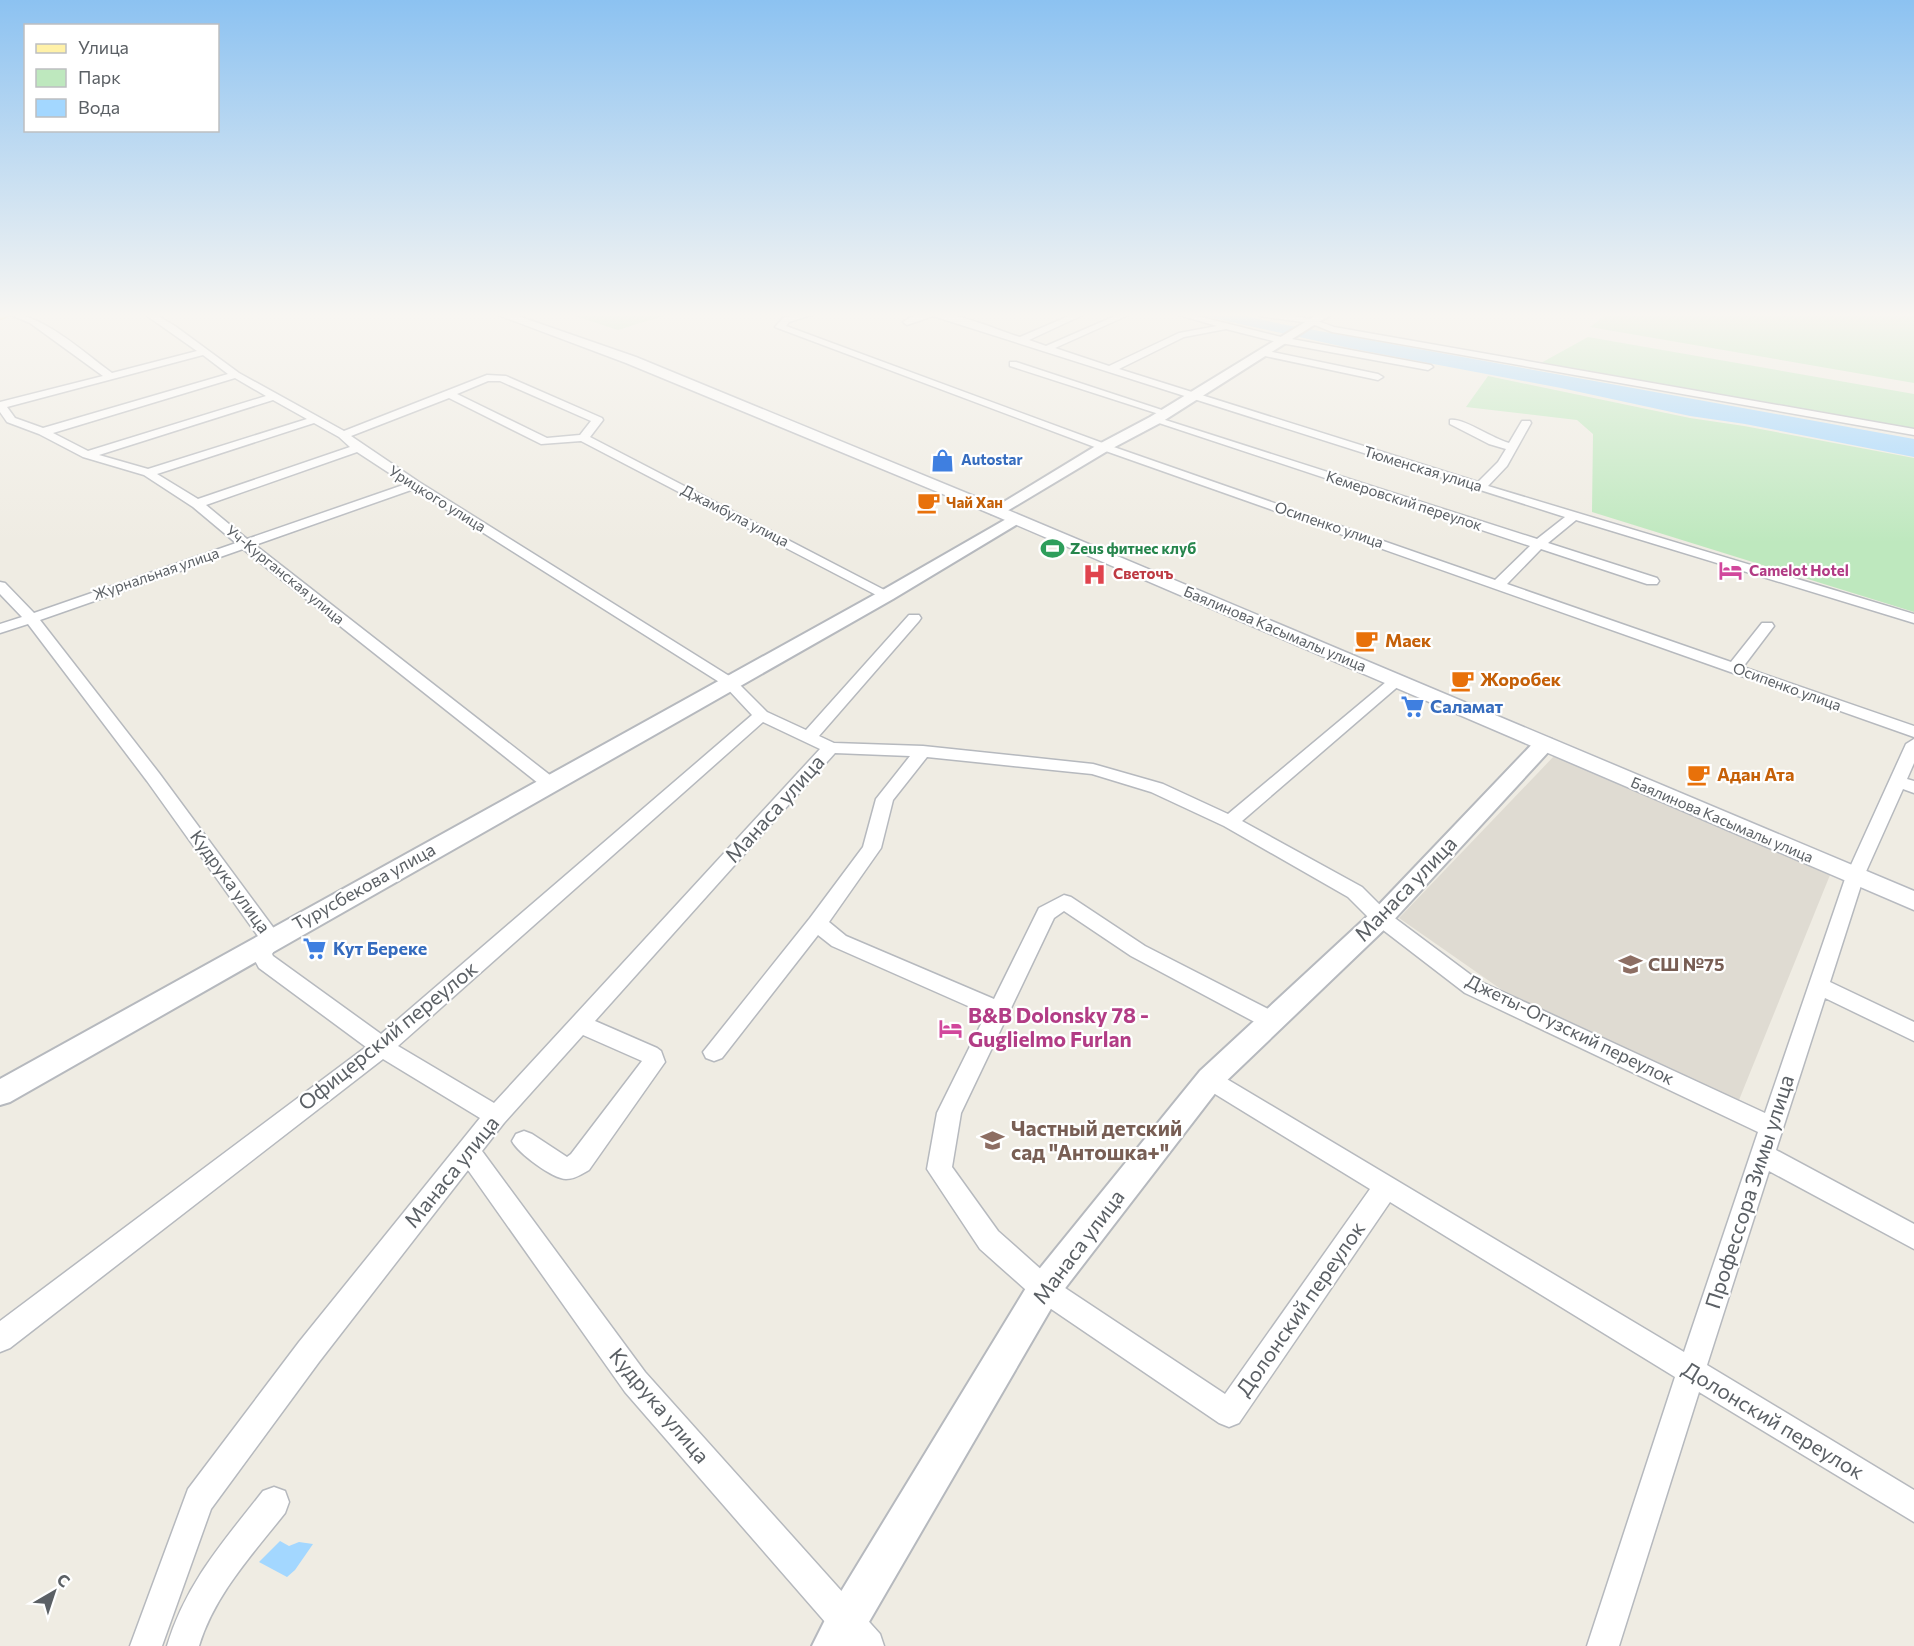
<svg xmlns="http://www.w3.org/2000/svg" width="1914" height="1646" font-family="Commissioner,sans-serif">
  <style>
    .education { fill: #dfdbd2 }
    .green { fill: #bee8be }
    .water { fill: #a3d7ff }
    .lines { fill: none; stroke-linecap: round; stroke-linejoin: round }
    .minor-casing { stroke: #b6b9be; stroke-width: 3 }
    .tertiary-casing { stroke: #b6b9be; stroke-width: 4 }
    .secondary-casing { stroke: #b7bac0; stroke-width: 3 }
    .primary-casing { stroke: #f9ca52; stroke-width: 3 }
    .minor { fill: #fff; fill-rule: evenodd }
    .tertiary { fill: #fff; fill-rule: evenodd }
    .secondary { fill: #fff; fill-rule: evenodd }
    .primary { fill: #fff1a8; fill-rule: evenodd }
    .labels { text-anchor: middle; stroke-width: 4.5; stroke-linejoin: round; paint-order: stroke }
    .far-shop-label { font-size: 15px; font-weight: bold; fill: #366cbe; stroke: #fff; text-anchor: start }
    .far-street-label { font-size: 15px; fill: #5b6065; stroke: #fff }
    .far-food-label { font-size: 15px; font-weight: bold; fill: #c56008; stroke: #fff; text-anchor: start }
    .far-leisure-label { font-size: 15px; font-weight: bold; fill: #27864d; stroke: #fff; text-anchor: start }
    .far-hotel-label { font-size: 15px; font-weight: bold; fill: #b23c85; stroke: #fff; text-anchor: start }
    .far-health-label { font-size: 15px; font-weight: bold; fill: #be3a42; stroke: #fff; text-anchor: start }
    .food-label { font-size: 18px; font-weight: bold; fill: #c56008; stroke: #fff; text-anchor: start }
    .shop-label { font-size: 18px; font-weight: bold; fill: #366cbe; stroke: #fff; text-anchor: start }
    .street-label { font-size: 18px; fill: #5b6065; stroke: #fff }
    .education-label { font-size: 18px; font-weight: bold; fill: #785e54; stroke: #fff; text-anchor: start }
    .near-street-label { font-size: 21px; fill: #5b6065; stroke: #fff }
    .near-hotel-label { font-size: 21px; font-weight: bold; fill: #b23c85; stroke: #fff; text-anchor: start }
    .near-education-label { font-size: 21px; font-weight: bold; fill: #785e54; stroke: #fff; text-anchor: start }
  </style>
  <rect width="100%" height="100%" fill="#efece3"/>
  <!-- education -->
  <path class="education" d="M1556,754l274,121 -91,225 -204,-87 -136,-95z"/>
  <!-- green -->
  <g class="green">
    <path d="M565,313h108l-55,17z"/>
    <path d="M1608,313h306v70l-324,-56z"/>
    <path d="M1588,337l326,57v35l-373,-66z"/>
    <path d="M1488,376l202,42 54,8 170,32v154l-322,-100 1,-78 -16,-14 -111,-13z"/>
  </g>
  <!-- water -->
  <g class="water">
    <path d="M1191,313h42l48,11 633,115v18l-169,-33 -55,-8 -129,-28 -212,-40z"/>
    <path d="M280,1541l9,5 10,-4 14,2 -18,26 -8,7 -28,-15z"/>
  </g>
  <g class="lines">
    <defs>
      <g id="minor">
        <path d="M6,313c36,0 77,39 106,60l85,-22 -54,-38h10l22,13 64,47 105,58 143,-56 19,1 96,42 1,2 -13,17 304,158 -7,4 -5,-1 -301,-157 -40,3 -92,-46 -98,38 68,46 315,197 33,33 39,18 103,-115h10l2,3 -2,3 -100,115 15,7 89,3 170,18 70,20 65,30 164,-137h10l3,3 -3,3 -160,138 120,66 26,26 91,68 286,132 81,-237 60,-132 8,-5v24l-7,16 7,2v12l-11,-4 -39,87 -34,106 84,40v19l-89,-43 -49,152 138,74v25l-145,-78 -62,194 207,125v32l-215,-130 -80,254h-32l88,-269 -285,-175 -151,221 -10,4 -10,-4 -184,-125 -55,-49 -53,-80 10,-56 49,-99 -154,-68 -14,-11 -96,123 -8,3 -8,-3 -3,-6 107,-134 53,-71 13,-48 34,-43 -75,-3 -240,268 62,27 4,3 4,11 -76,108c-7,4 -14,9 -23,9 -13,0 -48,-26 -54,-38l4,-7 8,-3 8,3 35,23 4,-3 71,-93 -59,-26 -79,88 -22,28 163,221 235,262 4,12h-38l-221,-254 -157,-222 -149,192 -108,147 -49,137h-32l58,-157 111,-147 181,-224 -97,-59 -373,289 -10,4v-31l366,-274 -107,-79 -8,-15 9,-14 -113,-158 -119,-157 -28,9v-9l22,-7 -22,-23v-12l5,1 29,30 202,-70 -43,-36 -49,-32 -61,-18 -44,-23 -32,-12 -7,-10v-10l103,-26 -73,-53zM203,355l25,19 -185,54 -28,-10 -8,-11zM235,378l31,18 -178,55 -35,-18zM488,381h12l91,40 -11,14 -33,3 -90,-44zM273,400l34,19 -159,50 -49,-14zM314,423l25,14 11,10 -152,52 -41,-25zM357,452l49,32 -159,55 -41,-34zM414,489l310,196 28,30 -371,319 -108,-78 -1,-2 9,-15 -3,-5 -119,-161 -119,-153 203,-71 300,238h12l3,-4 -3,-4 -300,-234zM763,722l57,27 -326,354 -96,-57zM927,757l165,17 59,18 73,34 124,71 26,26 91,70 293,139 -74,220 -474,-283 -8,3 -3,7 3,7 168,103 -145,205 -172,-114 -55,-49 -46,-64 9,-54 93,-195 10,-7 67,45 133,71 8,3 8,-3 3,-6 -3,-6 -135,-69 -74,-49 -7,-2 -25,13 -45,91 -148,-63 -17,-14 52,-74 12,-48z"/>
        <path d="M804,313h13l-28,9 -3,4 322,119 387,135 35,-34 -380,-126 5,-3 4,1 378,121 28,-22 -632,-201 -26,9 -4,-3c30,-23 84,5 117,15l56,-24h11l-58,27 17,6 76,-33h11l-78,35 54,18 70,-33 38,-7 -45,-13h13l96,24 150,28 2,2 -5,3 -147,-27 -55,-14 -42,8 -65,32 359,113 20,-20 8,-13 -17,-5 -39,-20v-4c14,-2 43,19 59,23l13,-22h8l1,2 -24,43 -19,20 426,128v9l-338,-103 -28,23 109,35 2,3 -2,3h-10l-106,-35 -34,35 224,78 31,-39h10l2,3 -31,41 171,59v11l-814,-288 -325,-122 8,-9z"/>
        <path d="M1256,313c27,0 53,4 78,14l580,102v6l-582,-103 -22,-9 -50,-7z"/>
        <path d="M1263,350l115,24 5,3 -5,3 -118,-25v-4z"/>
        <path d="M1010,362h6l155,51 -1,2h-8l-152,-49z"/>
        <path d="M274,1487l11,4 4,11 -4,11c-33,42 -70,81 -86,133h-32c19,-63 56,-104 96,-155z"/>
      </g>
      <g id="tertiary">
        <path d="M1320,313h13l-173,110 -51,27 -107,64h-10l-3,-3 110,-67 51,-27z"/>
        <path d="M1015,514l8,5 -2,3 -128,77 -883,503 -10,3v-26l881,-488z"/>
        <path d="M1544,738l7,1 3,5 -3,5 -161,175 -170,163 -164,213 -201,346h-43l19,-38 201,-330 168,-207 172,-159 165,-173z"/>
      </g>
      <path id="secondary" d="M493,313h16l127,44 367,151 911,383v19l-923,-396 -365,-151z"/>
      <path id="primary" d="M0,313h14l-14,6z"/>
    </defs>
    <!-- minor casing -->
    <use href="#minor" class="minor-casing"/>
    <!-- tertiary casing -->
    <use href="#tertiary" class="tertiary-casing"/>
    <!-- secondary casing -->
    <use href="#secondary" class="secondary-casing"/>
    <!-- primary casing -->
    <use href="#primary" class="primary-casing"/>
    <!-- minor -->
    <use href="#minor" class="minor"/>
    <!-- tertiary -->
    <use href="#tertiary" class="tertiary"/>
    <!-- secondary -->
    <use href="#secondary" class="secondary"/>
    <!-- primary -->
    <use href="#primary" class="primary"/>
  </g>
  <!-- sky -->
  <linearGradient id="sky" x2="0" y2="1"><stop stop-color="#8cc2f1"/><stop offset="0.58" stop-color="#f8f6f2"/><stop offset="1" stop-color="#f8f6f2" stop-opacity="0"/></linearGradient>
  <rect width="1914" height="543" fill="url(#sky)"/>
  <!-- icons -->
  <defs>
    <symbol id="shop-bare" viewBox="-9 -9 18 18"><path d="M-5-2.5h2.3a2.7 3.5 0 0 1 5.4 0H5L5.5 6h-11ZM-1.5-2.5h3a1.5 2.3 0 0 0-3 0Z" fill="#3f7fe0" stroke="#fff" stroke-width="2.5" paint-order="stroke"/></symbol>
    <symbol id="cafe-bare" viewBox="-9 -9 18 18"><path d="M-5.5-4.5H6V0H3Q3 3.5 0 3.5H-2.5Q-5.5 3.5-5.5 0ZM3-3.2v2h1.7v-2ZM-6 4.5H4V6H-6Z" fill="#e8710a" stroke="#fff" stroke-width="2.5" paint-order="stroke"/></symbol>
    <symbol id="stadium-bare" viewBox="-9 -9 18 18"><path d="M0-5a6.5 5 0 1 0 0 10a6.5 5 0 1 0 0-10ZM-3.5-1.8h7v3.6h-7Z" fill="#2e9e5b" stroke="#fff" stroke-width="2.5" paint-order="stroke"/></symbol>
    <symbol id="hotel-bare" viewBox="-9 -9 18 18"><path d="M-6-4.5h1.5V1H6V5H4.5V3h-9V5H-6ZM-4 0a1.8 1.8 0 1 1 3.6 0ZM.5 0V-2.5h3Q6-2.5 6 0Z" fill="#d1479c" stroke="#fff" stroke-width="2.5" paint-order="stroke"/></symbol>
    <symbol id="hospital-bare" viewBox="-9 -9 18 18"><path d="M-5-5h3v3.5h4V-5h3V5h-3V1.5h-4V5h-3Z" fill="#e0444e" stroke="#fff" stroke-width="2.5" paint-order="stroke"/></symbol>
    <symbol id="supermarket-bare" viewBox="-9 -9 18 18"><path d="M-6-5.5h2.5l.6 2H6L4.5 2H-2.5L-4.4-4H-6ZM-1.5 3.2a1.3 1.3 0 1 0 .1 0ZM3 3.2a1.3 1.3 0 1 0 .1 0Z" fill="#3f7fe0" stroke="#fff" stroke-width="2.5" paint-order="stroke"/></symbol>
    <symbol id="school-bare" viewBox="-9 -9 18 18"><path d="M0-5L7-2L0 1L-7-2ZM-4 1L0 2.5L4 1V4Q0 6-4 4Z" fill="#8d6e63" stroke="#fff" stroke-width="2.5" paint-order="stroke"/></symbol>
  </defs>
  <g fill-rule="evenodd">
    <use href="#shop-bare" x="926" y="444" width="33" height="33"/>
    <use href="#cafe-bare" x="912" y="486" width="33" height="33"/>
    <use href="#stadium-bare" x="1036" y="532" width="33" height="33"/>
    <use href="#hotel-bare" x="1714" y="554" width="33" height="33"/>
    <use href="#hospital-bare" x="1078" y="558" width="33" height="33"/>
    <use href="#cafe-bare" x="1350" y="624" width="33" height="33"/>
    <use href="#cafe-bare" x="1446" y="664" width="33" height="33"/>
    <use href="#supermarket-bare" x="1396" y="690" width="33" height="33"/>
    <use href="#cafe-bare" x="1682" y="758" width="33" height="33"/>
    <use href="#supermarket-bare" x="298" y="932" width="33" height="33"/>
    <use href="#school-bare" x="1614" y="948" width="33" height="33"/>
    <use href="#hotel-bare" x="934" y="1012" width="33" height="33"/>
    <use href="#school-bare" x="976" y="1124" width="33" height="33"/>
  </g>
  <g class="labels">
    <!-- far-shop labels -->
    <g class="far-shop-label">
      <text x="961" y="465">Autostar</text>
    </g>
    <!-- far-street labels -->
    <g class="far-street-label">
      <text transform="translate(1423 469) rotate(17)" y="5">Тюменская улица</text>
      <text transform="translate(437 499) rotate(32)" y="5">Урицкого улица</text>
      <text transform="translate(1404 501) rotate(18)" y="5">Кемеровский переулок</text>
      <text transform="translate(735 516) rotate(27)" y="5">Джамбула улица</text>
      <text transform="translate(1329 525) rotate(19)" y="5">Осипенко улица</text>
      <text transform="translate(156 574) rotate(-19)" y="5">Журнальная улица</text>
      <text transform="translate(285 575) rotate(39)" y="5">Уч-Курганская улица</text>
      <text transform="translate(1275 629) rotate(23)" y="5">Баялинова Касымалы улица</text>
      <text transform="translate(1787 687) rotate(20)" y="5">Осипенко улица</text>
      <text transform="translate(1722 820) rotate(23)" y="5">Баялинова Касымалы улица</text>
    </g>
    <!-- far-food labels -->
    <g class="far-food-label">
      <text x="946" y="508">Чай Хан</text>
    </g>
    <!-- far-leisure labels -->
    <g class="far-leisure-label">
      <text x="1070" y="554">Zeus фитнес клуб</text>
    </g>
    <!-- far-hotel labels -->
    <g class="far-hotel-label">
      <text x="1749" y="576">Camelot Hotel</text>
    </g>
    <!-- far-health labels -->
    <g class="far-health-label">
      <text x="1113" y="579">Светочъ</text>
    </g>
    <!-- food labels -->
    <g class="food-label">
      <text x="1385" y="647">Маек</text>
      <text x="1480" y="686">Жоробек</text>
      <text x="1717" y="781">Адан Ата</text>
    </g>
    <!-- shop labels -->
    <g class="shop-label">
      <text x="1430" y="713">Саламат</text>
      <text x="333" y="955">Кут Береке</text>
    </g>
    <!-- street labels -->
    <g class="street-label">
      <text transform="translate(230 882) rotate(54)" y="6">Кудрука улица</text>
      <text transform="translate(364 887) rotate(-29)" y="6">Турусбекова улица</text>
      <text transform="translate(1570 1030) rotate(26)" y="6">Джеты-Огузский переулок</text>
    </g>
    <!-- education labels -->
    <g class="education-label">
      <text x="1648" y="971">СШ №75</text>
    </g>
    <!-- near-street labels -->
    <g class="near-street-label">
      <text transform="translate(775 809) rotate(-48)" y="7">Манаса улица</text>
      <text transform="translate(1406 889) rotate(-46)" y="7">Манаса улица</text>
      <text transform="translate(388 1036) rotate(-39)" y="7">Офицерский переулок</text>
      <text transform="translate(452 1172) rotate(-51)" y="7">Манаса улица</text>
      <text transform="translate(1750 1192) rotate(-72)" y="7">Профессора Зимы улица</text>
      <text transform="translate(1079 1247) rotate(-53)" y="7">Манаса улица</text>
      <text transform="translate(1301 1309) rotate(-55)" y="7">Долонский переулок</text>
      <text transform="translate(659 1406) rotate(50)" y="7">Кудрука улица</text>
      <text transform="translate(1773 1421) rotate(31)" y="7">Долонский переулок</text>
    </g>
    <!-- near-hotel labels -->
    <g class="near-hotel-label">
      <text x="968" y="1023">B&amp;B Dolonsky 78 -<tspan x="968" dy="24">Guglielmo Furlan</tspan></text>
    </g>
    <!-- near-education labels -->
    <g class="near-education-label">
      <text x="1011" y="1136">Частный детский<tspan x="1011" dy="24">сад "Антошка+"</tspan></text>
    </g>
  </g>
  <!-- legend -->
  <rect x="24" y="24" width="195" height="108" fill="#ffffff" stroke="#bdbfc1" stroke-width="1.5"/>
  <rect x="36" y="44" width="30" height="9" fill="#fff1a8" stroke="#bdbfc1" stroke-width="1.5"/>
  <text x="78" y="54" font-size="18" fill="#5b6065">Улица</text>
  <rect x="36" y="69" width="30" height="18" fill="#bee8be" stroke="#bdbfc1" stroke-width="1.5"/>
  <text x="78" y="84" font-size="18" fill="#5b6065">Парк</text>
  <rect x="36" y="99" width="30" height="18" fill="#a3d7ff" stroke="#bdbfc1" stroke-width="1.5"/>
  <text x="78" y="114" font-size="18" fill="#5b6065">Вода</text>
  <!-- north arrow -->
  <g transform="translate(54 1592) rotate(39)" stroke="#ffffff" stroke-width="4.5" paint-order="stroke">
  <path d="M0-4.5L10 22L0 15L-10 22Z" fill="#5b6065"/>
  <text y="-9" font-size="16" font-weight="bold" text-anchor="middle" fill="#5b6065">С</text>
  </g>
</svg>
